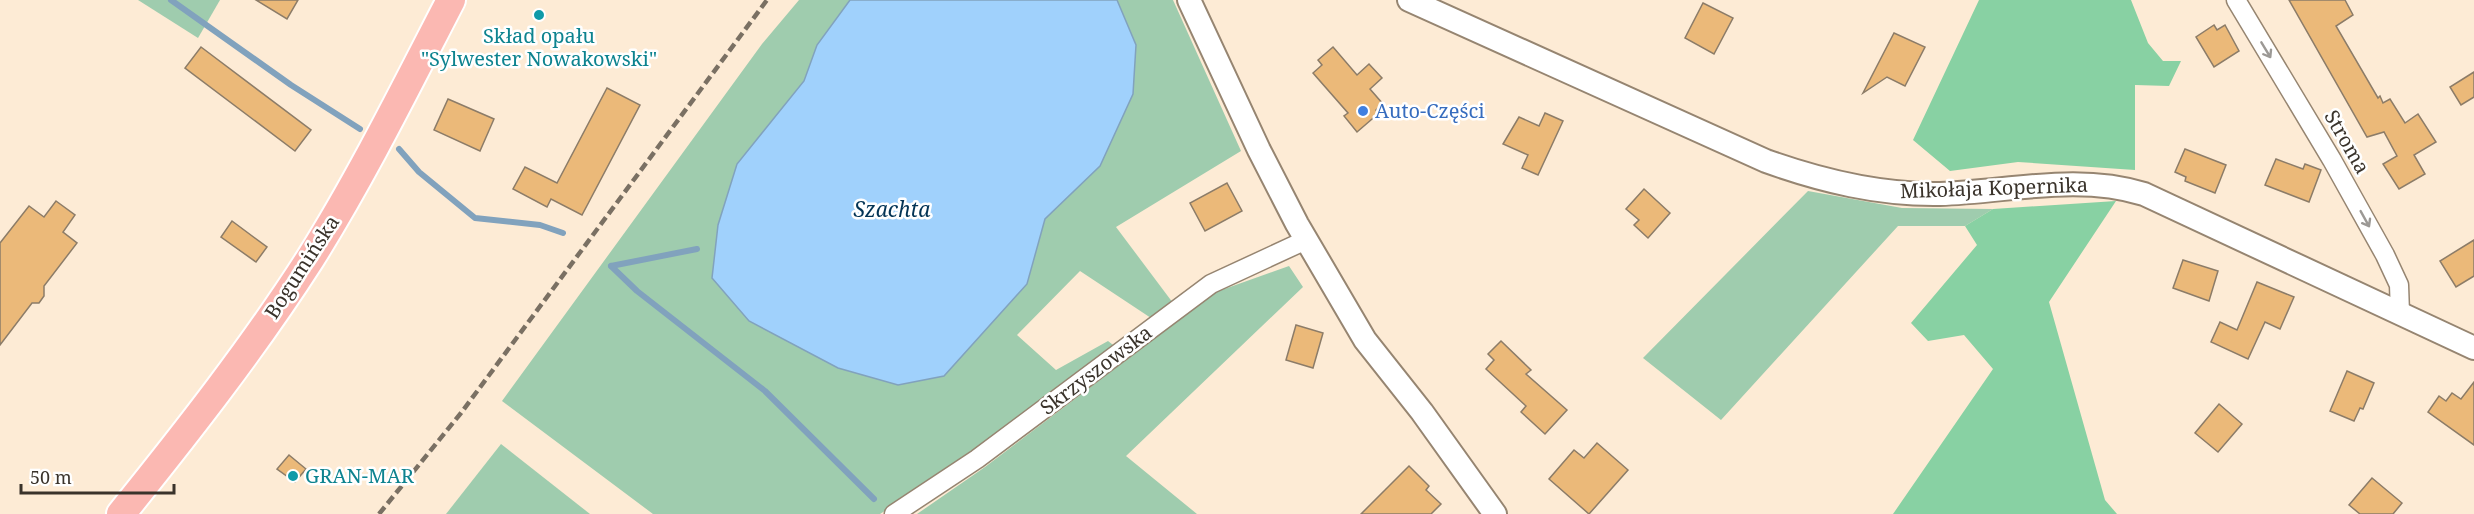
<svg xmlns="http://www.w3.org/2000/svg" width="2474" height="514" font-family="'Noto Serif',serif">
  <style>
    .green { fill: #9fccae }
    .forest { fill: #88d1a3 }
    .water { fill: #a0d1fc; stroke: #81a2bd; stroke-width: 1.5 }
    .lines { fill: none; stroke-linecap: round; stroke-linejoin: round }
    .stream { stroke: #81a2bd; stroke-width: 6 }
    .building { fill: #ebb979; stroke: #8c7c68; stroke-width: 1.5 }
    .minor-casing { stroke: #968571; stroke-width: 21 }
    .tertiary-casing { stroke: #968571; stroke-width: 26 }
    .primary-casing { stroke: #fff; stroke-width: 32 }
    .minor { stroke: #fff; stroke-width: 18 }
    .tertiary { stroke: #fff; stroke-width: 22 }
    .primary { stroke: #fbb8b2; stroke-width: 28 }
    .rail { stroke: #7a7063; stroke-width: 4.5; stroke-dasharray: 9 4.5; stroke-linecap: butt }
    .oneway { stroke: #9c9995 }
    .culture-dot { fill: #0f9aa8; stroke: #fff; stroke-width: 2 }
    .shop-dot { fill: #3f7fe0; stroke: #fff; stroke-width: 2 }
    .labels { text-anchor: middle; stroke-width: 5; stroke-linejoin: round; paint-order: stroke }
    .culture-label { font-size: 20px; fill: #0d838f; stroke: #fff }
    .shop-label { font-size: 20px; fill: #366cbe; stroke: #fff; text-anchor: start }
    .street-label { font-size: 20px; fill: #3a332b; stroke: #fff }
    .water-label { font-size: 21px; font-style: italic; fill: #023355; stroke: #fff }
  </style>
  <rect width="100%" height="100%" fill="#fdebd5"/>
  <!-- green -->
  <g class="green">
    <path d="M138,0h82l-22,38z"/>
    <path d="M799,0h51l-33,45 -13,36 -67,83 290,120 18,-65 55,-53 36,-121 -19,-45h56l68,151 -125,76 57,76 -19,17 -74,-49 -63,64 39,35 52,-29 9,7 -144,106 -93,60h-227l-151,-113 260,-357z"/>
    <path d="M1808,191l94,17 91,1 -28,17h-67l-177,194 -78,-62z"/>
    <path d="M1289,266l14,21 -177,169 71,58h-280l68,-47 231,-175z"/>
    <path d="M501,444l89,70h-144z"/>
  </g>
  <!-- forest -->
  <g class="forest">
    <path d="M1979,0h152l17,43 15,18h18l-12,25 -34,-1v85l-117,-8 -68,9 -37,-31z"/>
    <path d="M2116,201l-67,101 56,198 12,14h-224l100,-145 -29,-34 -36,6 -17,-18 66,-78 -12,-19 28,-17z"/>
  </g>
  <!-- water -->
  <path class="water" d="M850,0h267l19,45 -3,49 -33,72 -55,53 -18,65 -83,92 -46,9 -60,-17 -89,-47 -37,-43 6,-53 19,-61 67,-83 13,-36z"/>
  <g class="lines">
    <!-- stream -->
    <g class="stream">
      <path d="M171,0l120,85 69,44"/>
      <path d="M399,149l20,23 56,46 65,7 23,8"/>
      <path d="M611,266l26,25 128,100 109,108"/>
      <path d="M611,266l86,-17"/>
    </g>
  </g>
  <!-- building -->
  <g class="building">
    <path d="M256,0h42l-11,19z"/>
    <path d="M2289,0h56l8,15 -17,11 42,72 2,-2 3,7 7,-4 15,24 13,-9 18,28 -22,13 11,19 -26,15 -16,-25 14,-8 -13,-24 -17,5z"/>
    <path d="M1703,3l30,15 -19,36 -29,-16z"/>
    <path d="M2214,25l3,5 8,-5 14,26 -25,16 -18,-30z"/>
    <path d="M1894,33l31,14 -20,39 -18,-9 -24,16z"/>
    <path d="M201,47l110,83 -16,21 -110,-83z"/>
    <path d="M1333,47l24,28 12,-11 13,14 -12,11 13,15 -7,6 3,3 -22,19 -13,-16 4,-3 -35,-40 9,-8 -4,-5z"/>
    <path d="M2474,72v25l-13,8 -11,-18z"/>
    <path d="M607,88l33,17 -58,110 -31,-16 -4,8 -34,-18 12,-22 32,16z"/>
    <path d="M448,99l46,20 -14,32 -46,-21z"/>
    <path d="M1545,113l18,8 -25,54 -16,-7 6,-13 -25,-11 16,-27 20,9z"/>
    <path d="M2185,149l41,16 -11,28 -30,-12 1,-4 -11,-5z"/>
    <path d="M2276,159l27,10 2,-5 16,6 -12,32 -44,-17z"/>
    <path d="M1227,183l15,28 -37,20 -15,-28z"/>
    <path d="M1644,189l26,24 -22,25 -14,-13 5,-5 -13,-11z"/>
    <path d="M56,201l19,14 -12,17 14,11 -33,43v10l-5,7h-7l-32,42v-102l29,-37 15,11z"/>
    <path d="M232,221l35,26 -11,15 -35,-25z"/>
    <path d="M2474,240v36l-18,11 -16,-26z"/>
    <path d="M2183,260l35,11 -9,30 -36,-13z"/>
    <path d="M2257,282l37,15 -14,32 -15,-7 -17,37 -37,-17 9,-20 17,8z"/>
    <path d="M1296,325l27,8 -10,35 -27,-8z"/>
    <path d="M1501,341l30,29 -5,4 41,36 -22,24 -24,-22 5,-6 -40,-37 8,-9 -6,-6z"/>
    <path d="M2347,371l27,12 -11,26 -3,-1 -6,13 -24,-10z"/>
    <path d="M2474,382v63l-46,-33 11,-16 7,5 6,-8 9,6z"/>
    <path d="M2219,404l23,20 -24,28 -23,-19z"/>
    <path d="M1597,443l31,27 -39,44 -40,-35 25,-29 10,8z"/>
    <path d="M289,455l17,14 -11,13 -18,-13z"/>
    <path d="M1409,466l20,20 -3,4 15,14 -10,10h-70z"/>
    <path d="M2372,478l30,25 -9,11h-33l-11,-9z"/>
  </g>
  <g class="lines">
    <defs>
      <g id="minor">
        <path d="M2236,0l96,160 53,95 14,30 1,28"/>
        <path d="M894,514l83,-55 234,-175 95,-44"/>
      </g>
      <g id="tertiary">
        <path d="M1189,0l70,150 38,74 68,116 57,72 73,102"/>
        <path d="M1409,0l357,161c56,20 113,34 174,33 68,-2 137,-21 204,0l330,154"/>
      </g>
      <path id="primary" d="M121,514c66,-82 132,-166 189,-255 52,-83 96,-172 141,-259"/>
    </defs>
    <!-- minor casing -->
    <use href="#minor" class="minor-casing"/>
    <!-- tertiary casing -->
    <use href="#tertiary" class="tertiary-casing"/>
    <!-- primary casing -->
    <use href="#primary" class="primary-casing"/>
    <!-- minor -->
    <use href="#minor" class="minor"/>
    <!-- tertiary -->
    <use href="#tertiary" class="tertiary"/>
    <!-- primary -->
    <use href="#primary" class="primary"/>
    <!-- rail -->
    <path class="rail" d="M379,514l82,-101 306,-413"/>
  </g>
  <!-- one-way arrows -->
  <defs><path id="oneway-shaft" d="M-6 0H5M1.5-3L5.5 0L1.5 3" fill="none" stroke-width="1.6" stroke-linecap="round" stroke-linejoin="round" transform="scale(1.5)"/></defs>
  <g class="oneway">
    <use href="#oneway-shaft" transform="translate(2266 50) rotate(59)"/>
    <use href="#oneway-shaft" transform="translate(2365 219) rotate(61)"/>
  </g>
  <!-- markers -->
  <g class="culture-dot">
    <circle cx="539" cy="15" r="6"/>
    <circle cx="293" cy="476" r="6"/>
  </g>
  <circle class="shop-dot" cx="1363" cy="111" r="6"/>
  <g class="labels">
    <!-- culture labels -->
    <g class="culture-label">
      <text x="539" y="43">Skład opału<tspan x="539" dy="23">"Sylwester Nowakowski"</tspan></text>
      <text x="305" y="483" text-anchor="start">GRAN-MAR</text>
    </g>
    <!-- shop labels -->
    <g class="shop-label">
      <text x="1375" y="118">Auto-Części</text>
    </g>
    <!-- street labels -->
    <g class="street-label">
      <text transform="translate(2347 142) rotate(60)" y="7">Stroma</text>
      <text transform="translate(1994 188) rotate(-2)" y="7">Mikołaja Kopernika</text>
      <text transform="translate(302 267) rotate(-57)" y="7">Bogumińska</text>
      <text transform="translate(1096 370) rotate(-37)" y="7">Skrzyszowska</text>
    </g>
    <!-- water labels -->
    <g class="water-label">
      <text x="892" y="217">Szachta</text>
    </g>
  </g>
  <!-- scale -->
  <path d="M21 484v9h153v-9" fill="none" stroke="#3a332b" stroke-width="3"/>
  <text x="30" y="484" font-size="18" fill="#3a332b" stroke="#ffffff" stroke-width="4.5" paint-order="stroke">50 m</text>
</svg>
